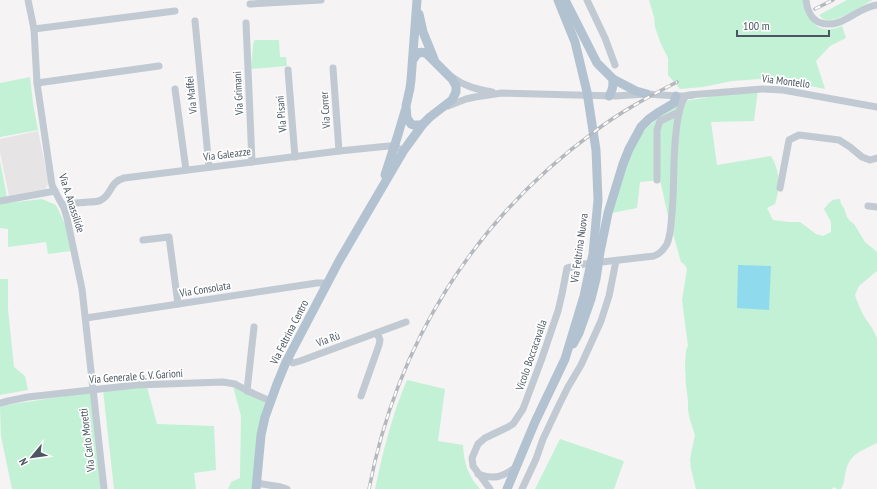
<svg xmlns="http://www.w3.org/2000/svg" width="877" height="489" font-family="'PT Sans Narrow',sans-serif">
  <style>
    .education { fill: #e6e4e5 }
    .green { fill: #c3f1d5 }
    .water { fill: #90daee }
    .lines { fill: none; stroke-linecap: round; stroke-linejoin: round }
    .minor { stroke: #c1cad2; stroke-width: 7 }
    .major { stroke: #b3c2d1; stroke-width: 9 }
    .rail-casing { stroke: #b5b8bd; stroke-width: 3.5 }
    .rail { stroke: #fff; stroke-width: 2; stroke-dasharray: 6; stroke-linecap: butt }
    .labels { text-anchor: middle; stroke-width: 3.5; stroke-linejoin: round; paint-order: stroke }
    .street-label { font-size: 11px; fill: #4a5661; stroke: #fff }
  </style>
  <rect width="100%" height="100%" fill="#f5f3f3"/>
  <!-- education -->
  <path class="education" d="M38,131l11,52 -4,6 -36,7 -9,-44v-13z"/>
  <!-- green -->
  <g class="green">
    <path d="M649,0h154c7,21 13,36 39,26l4,12 -16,8 -14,15 9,28 -35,-7 -31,-3 -27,2 -29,6 -23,2 -12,-14v-17l-7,-14 -6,-17 -1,-10z"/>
    <path d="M847,0h26c-11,5 -32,20 -43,20 -5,1 -8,-2 -11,-5z"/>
    <path d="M255,40h24l1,17h6l1,9 -36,3 2,-24 1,-4z"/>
    <path d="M30,77l3,26 5,27 -38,7v-54z"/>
    <path d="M758,90l-4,31 -43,1 6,43 54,-9c9,16 10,29 4,48l-8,4 6,12 16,2h11l16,12 7,2 8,-4v-10l-7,-13c6,-7 7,-10 16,-10l1,5 3,4 3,9 3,4 4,3 11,18 12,10v19l-18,15 -4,9c2,7 8,21 13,27 4,6 7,10 9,17v104c-14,7 -28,11 -31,28 -2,6 -1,12 -5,18h-4l-3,-2 -2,2h-136l-5,-20 -1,-10 5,-24 -5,-15 -2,-10v-10l-2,-15 -1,-20 1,-15 2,-4 -6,-46 5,-31 -2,-4 -4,-3 -13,-46 -8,-36 -20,2 -3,26 -25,5 1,-13 23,-60 11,-12 12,-11 20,-13 11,-4 14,-2 30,-6z"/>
    <path d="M0,161l8,42 34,-4 14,6 9,19 6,27 -23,3 -2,-12 -38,5v-18l-8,-1z"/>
    <path d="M0,279h8v30l6,58 11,9 3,14 -28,5z"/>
    <path d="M407,380l38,9 -7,52 25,4c1,18 5,31 17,44h-105c8,-37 17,-74 32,-109z"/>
    <path d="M233,386l7,2 27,16 -13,85h-26l3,-7 9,-4 1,-62z"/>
    <path d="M147,387l10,37 57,2 2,44 -22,3 2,16h-82l-11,-99z"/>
    <path d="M92,392l11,97h-91l-11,-53 -1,-30z"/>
    <path d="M560,439l64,22 -10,28h-79z"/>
  </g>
  <!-- water -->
  <path class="water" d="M738,265l33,1 -2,44 -32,-2z"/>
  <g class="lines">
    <!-- minor -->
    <g class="minor">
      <path d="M28,0l6,29 3,54 15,102 6,12 6,11 3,10 15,71 22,200"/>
      <path d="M587,0l18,38 10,27"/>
      <path d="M806,0c1,9 5,20 15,23 22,6 36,-16 56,-18"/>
      <path d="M250,4l71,-4"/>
      <path d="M195,21l14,146"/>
      <path d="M246,23l6,139"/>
      <path d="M34,29l141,-18"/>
      <path d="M333,68l6,83"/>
      <path d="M288,70l7,87"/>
      <path d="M452,77c14,10 24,12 40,15"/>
      <path d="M37,83l122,-17"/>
      <path d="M175,89l11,81"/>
      <path d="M689,95l73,-6 21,1 94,17"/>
      <path d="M448,106l18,-7 9,-2 27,-4 113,3 32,-2 30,2h9l7,-1"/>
      <path d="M657,180v-50l3,-9 19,-9"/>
      <path d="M780,188l9,-48 10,-5 40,5 11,7 12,10 8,3 7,-2"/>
      <path d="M0,201l55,-10"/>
      <path d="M63,205c8,-2 17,-2 25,-3 5,0 10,0 13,-2 11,-5 8,-18 23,-22l215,-27 50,-5 9,2"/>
      <path d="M868,206l9,1"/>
      <path d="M143,240l26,-3 9,67"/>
      <path d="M86,318l231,-35h6l3,2"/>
      <path d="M286,362l4,-1 3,2 7,-2 106,-39"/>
      <path d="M247,391l7,-64"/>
      <path d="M361,396l18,-51 1,-5 -3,-7"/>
      <path d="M0,403l8,-2 20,-4 108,-12 87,-3 12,2 13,7 22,10"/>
      <path d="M478,474c16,6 25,3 38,-7"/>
      <path d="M256,483l25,4 6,2"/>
      <path d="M490,489l-17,-23 -1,-8 6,-14 7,-6 23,-11 5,-3 10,-15 18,-48 17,-50 4,-17 5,-26 17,-4 70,-8c6,-2 10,-7 13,-12 4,-10 4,-21 5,-31 3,-31 0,-63 6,-95 1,-7 3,-16 8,-22"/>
      <path d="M522,489l14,-30 7,-20 16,-34 9,-18 13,-22 20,-44 8,-25 7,-35"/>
    </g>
    <!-- major -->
    <g class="major">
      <path d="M565,0l32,63 16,16 23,12 11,3"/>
      <path d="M419,14l4,18 11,27"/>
      <path d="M413,60c3,-6 7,-10 14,-6l25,25 4,7v6l-4,8 -22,17 -7,7 -3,1h-7l-2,-1 -4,-6 -1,-12 4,-18 1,-8 6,-80"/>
      <path d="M609,96c4,-6 4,-10 4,-17"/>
      <path d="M385,175l12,-37 8,-27"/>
      <path d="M573,344l6,-11 12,-34 5,-20 4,-27 8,-39 15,-49 6,-15 12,-22 8,-8 10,-7 15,-9 2,-7"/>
      <path d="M256,489l5,-54 4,-18 12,-33 9,-22 53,-101 65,-111 19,-26"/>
      <path d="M507,489l28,-67 30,-63 19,-63 9,-42 5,-54 -2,-50 -9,-58 -12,-50 -17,-42"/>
    </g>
    <defs>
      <g id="rail">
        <path d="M815,9l18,-9"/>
        <path d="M369,489c28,-146 105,-269 225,-357 26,-20 54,-35 83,-50"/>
      </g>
    </defs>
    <!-- rail casing -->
    <use href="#rail" class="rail-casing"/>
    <!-- rail -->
    <use href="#rail" class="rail"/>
  </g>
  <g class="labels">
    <!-- street labels -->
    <g class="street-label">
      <text transform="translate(786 81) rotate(7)" y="4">Via Montello</text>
      <text transform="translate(238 93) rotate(-93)" y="4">Via Grimani</text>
      <text transform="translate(191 95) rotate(-96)" y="4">Via Maffei</text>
      <text transform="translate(325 110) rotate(-94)" y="4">Via Correr</text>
      <text transform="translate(281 114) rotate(-95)" y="4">Via Pisani</text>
      <text transform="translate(227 154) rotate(-7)" y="4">Via Galeazze</text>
      <text transform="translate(72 203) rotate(72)" y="4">Via A. Anassilide</text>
      <text transform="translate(579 248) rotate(-82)" y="4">Via Feltrina Nuova</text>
      <text transform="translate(205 289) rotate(-9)" y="4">Via Consolata</text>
      <text transform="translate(289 332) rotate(-63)" y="4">Via Feltrina Centro</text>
      <text transform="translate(328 339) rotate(-20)" y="4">Via Rù</text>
      <text transform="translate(531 355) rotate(-71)" y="4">Vicolo Boccacavalla</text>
      <text transform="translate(136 376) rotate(-4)" y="4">Via Generale G. V. Garioni</text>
      <text transform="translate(87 440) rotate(-97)" y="4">Via Carlo Moretti</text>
    </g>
  </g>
  <!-- north arrow -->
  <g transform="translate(32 457) rotate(241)" stroke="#ffffff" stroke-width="3" paint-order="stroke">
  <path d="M0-3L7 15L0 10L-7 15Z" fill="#4a5661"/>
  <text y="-6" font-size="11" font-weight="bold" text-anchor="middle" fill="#4a5661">N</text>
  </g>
  <!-- scale -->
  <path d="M737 30v6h92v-6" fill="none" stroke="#4a5661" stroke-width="2"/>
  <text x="743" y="30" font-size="12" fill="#4a5661" stroke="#ffffff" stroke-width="3" paint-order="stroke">100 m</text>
</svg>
